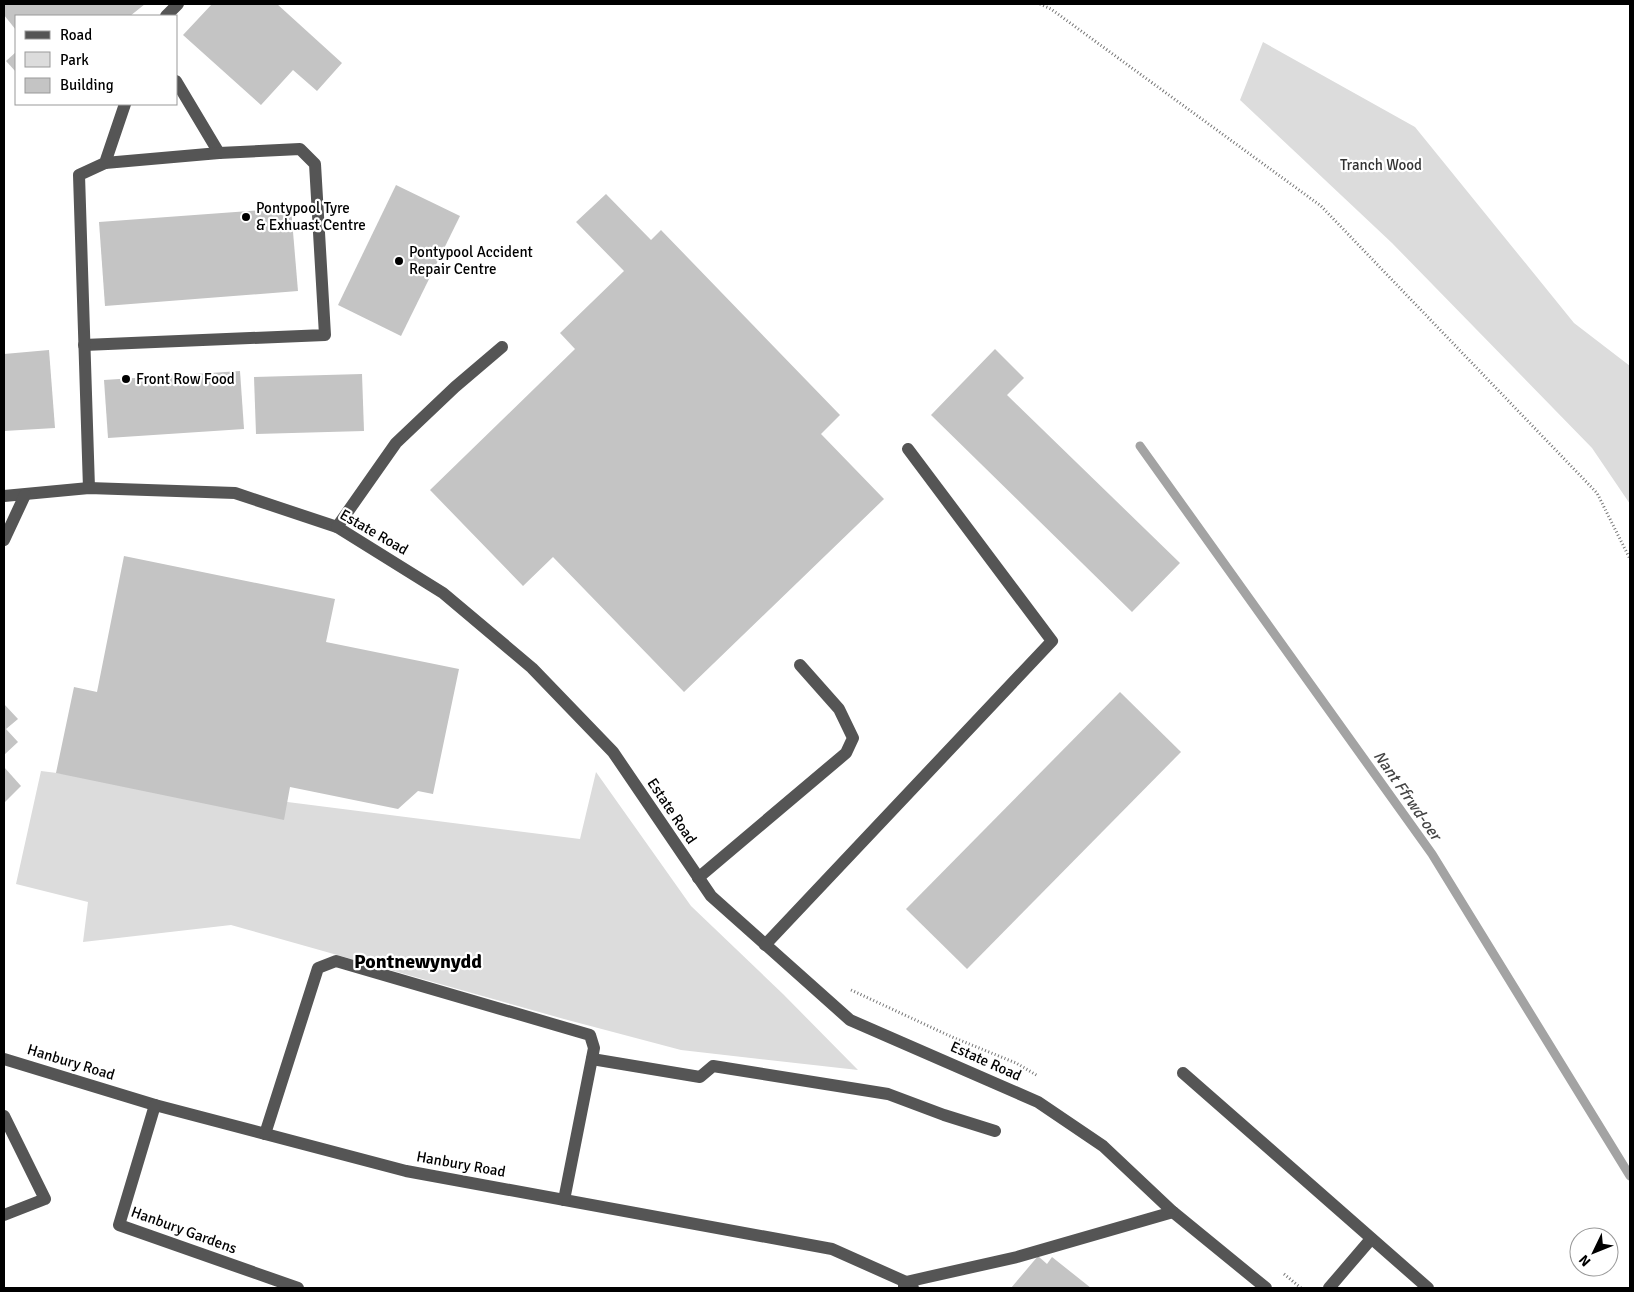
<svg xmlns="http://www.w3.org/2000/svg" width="1634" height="1292" font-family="Signika,sans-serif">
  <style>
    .green { fill: #dcdcdc }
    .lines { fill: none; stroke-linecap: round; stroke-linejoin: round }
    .stream { stroke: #a3a3a3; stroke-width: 9 }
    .building { fill: #c4c4c4 }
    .path { stroke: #777; stroke-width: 3; stroke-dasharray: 1 2.5; stroke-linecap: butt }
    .minor { stroke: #555; stroke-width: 12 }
    .poi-dot { fill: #000; stroke: #fff; stroke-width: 2 }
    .labels { text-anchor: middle; stroke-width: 4.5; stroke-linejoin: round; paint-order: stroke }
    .park-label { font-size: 15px; fill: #333; stroke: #fff }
    .poi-label { font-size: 15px; fill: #000; stroke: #fff; text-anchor: start }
    .street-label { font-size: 15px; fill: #000; stroke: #fff }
    .water-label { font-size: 16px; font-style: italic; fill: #444; stroke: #fff }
    .district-label { font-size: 20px; font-weight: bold; fill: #000; stroke: #fff }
  </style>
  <rect width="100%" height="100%" fill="#fff"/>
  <!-- green -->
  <g class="green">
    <path d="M1263,42l152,85 159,196 56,43v138l-38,-56 -200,-205 -152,-143z"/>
    <path d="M41,771l539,68 16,-67 95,134 92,88 75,76 -177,-20 -117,-31 -333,-94 -148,17 5,-40 -72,-18z"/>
  </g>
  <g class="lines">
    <!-- stream -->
    <path class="stream" d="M1140,446l292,408 198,322"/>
  </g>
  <!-- building -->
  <g class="building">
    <path d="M4,4h141l-15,12h-114v14l-12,-15z"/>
    <path d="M212,4h65l65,59 -25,28 -24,-21 -32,35 -78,-70z"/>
    <path d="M16,52v20l-10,-11z"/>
    <path d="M396,185l64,31 -59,120 -63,-31z"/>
    <path d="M606,194l45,46 10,-10 179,185 -19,19 63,65 -200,193 -131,-135 -30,29 -93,-96 145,-141 -15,-16 64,-62 -48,-49z"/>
    <path d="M291,208l7,83 -193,15 -6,-84z"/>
    <path d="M995,349l29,29 -17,17 173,168 -48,49 -201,-197z"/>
    <path d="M49,350l6,78 -51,3v-77z"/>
    <path d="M240,371l4,58 -136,9 -4,-58z"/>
    <path d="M362,374l2,57 -108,3 -2,-57z"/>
    <path d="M124,556l211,43 -9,43 133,27 -26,125 -15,-3 -20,18 -108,-22 -6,33 -228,-47 18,-86 23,5z"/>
    <path d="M1120,692l61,60 -214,217 -61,-60z"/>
    <path d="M4,704l14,15 -12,10 12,13 -14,13z"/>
    <path d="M4,767l17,19 -17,17z"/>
    <path d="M1038,1256l9,8 5,-7 39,31h-80z"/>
  </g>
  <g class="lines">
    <!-- path -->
    <g class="path">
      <path d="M1040,4l11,5 270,197 276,287 33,66"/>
      <path d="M851,990l101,47 64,26 22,13"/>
      <path d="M1284,1274l17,14"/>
    </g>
    <!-- minor -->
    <g class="minor">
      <path d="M166,16l12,-12"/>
      <path d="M176,81l43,72"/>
      <path d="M84,345l241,-10 -10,-171 -15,-15 -81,4 -114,10"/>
      <path d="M89,488l-10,-313 26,-12 20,-59"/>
      <path d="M4,496l85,-8 146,5 102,34 106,66 89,75 81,84 98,144 139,124 188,82 65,44 70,66 93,76"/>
      <path d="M337,527l59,-84 59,-56 47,-40"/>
      <path d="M4,540l21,-45"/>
      <path d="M698,878l148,-125 7,-15 -14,-29 -39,-44"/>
      <path d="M765,945l287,-304 -144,-192"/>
      <path d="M4,1059l151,46 251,66 426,78 74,33 7,6"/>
      <path d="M592,1059l108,18 13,-11 175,28 56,21 51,16"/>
      <path d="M1183,1073l245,215"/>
      <path d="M155,1105l-36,120 179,63"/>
      <path d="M4,1116l41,83 -41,16"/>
      <path d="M265,1134l53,-166 18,-7 254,74 4,13 -30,152"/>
      <path d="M904,1286l2,-4 111,-25 156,-45"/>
      <path d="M1329,1288l42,-49"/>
    </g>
  </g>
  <!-- markers -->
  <g class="poi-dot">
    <circle cx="246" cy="217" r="5"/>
    <circle cx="399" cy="261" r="5"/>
    <circle cx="126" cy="379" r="5"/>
  </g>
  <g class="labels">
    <!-- park labels -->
    <g class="park-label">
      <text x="1381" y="170">Tranch Wood</text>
    </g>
    <!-- poi labels -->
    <g class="poi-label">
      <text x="256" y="213">Pontypool Tyre<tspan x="256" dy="17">&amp; Exhuast Centre</tspan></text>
      <text x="409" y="257">Pontypool Accident<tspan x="409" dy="17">Repair Centre</tspan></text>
      <text x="136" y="384">Front Row Food</text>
    </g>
    <!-- street labels -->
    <g class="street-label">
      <text transform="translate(374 532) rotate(30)" y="5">Estate Road</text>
      <text transform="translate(672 811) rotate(56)" y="5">Estate Road</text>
      <text transform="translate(986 1061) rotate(24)" y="5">Estate Road</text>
      <text transform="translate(71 1062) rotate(17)" y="5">Hanbury Road</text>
      <text transform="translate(461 1164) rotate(10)" y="5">Hanbury Road</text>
      <text transform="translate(184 1230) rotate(20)" y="5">Hanbury Gardens</text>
    </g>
    <!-- water labels -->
    <g class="water-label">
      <text transform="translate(1408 795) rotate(55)" y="6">Nant Ffrwd-oer</text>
    </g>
    <!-- district labels -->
    <g class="district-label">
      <text x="418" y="968">Pontnewynydd</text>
    </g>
  </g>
  <!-- border -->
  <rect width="1634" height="1292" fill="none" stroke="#000000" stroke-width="10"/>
  <!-- legend -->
  <rect x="15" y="15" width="162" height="90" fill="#ffffff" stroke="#999999"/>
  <rect x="25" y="31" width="25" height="8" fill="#555555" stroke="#999999"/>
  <text x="60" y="40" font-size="15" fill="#000000">Road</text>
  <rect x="25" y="52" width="25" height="15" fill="#dcdcdc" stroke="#999999"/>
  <text x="60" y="65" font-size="15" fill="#000000">Park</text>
  <rect x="25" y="78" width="25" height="15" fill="#c4c4c4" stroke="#999999"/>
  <text x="60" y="90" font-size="15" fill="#000000">Building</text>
  <!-- north arrow -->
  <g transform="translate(1594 1252) rotate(227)"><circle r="24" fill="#ffffff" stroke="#999999"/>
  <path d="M0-4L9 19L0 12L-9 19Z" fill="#000000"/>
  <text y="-8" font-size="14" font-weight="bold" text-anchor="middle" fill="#000000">N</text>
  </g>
</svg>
